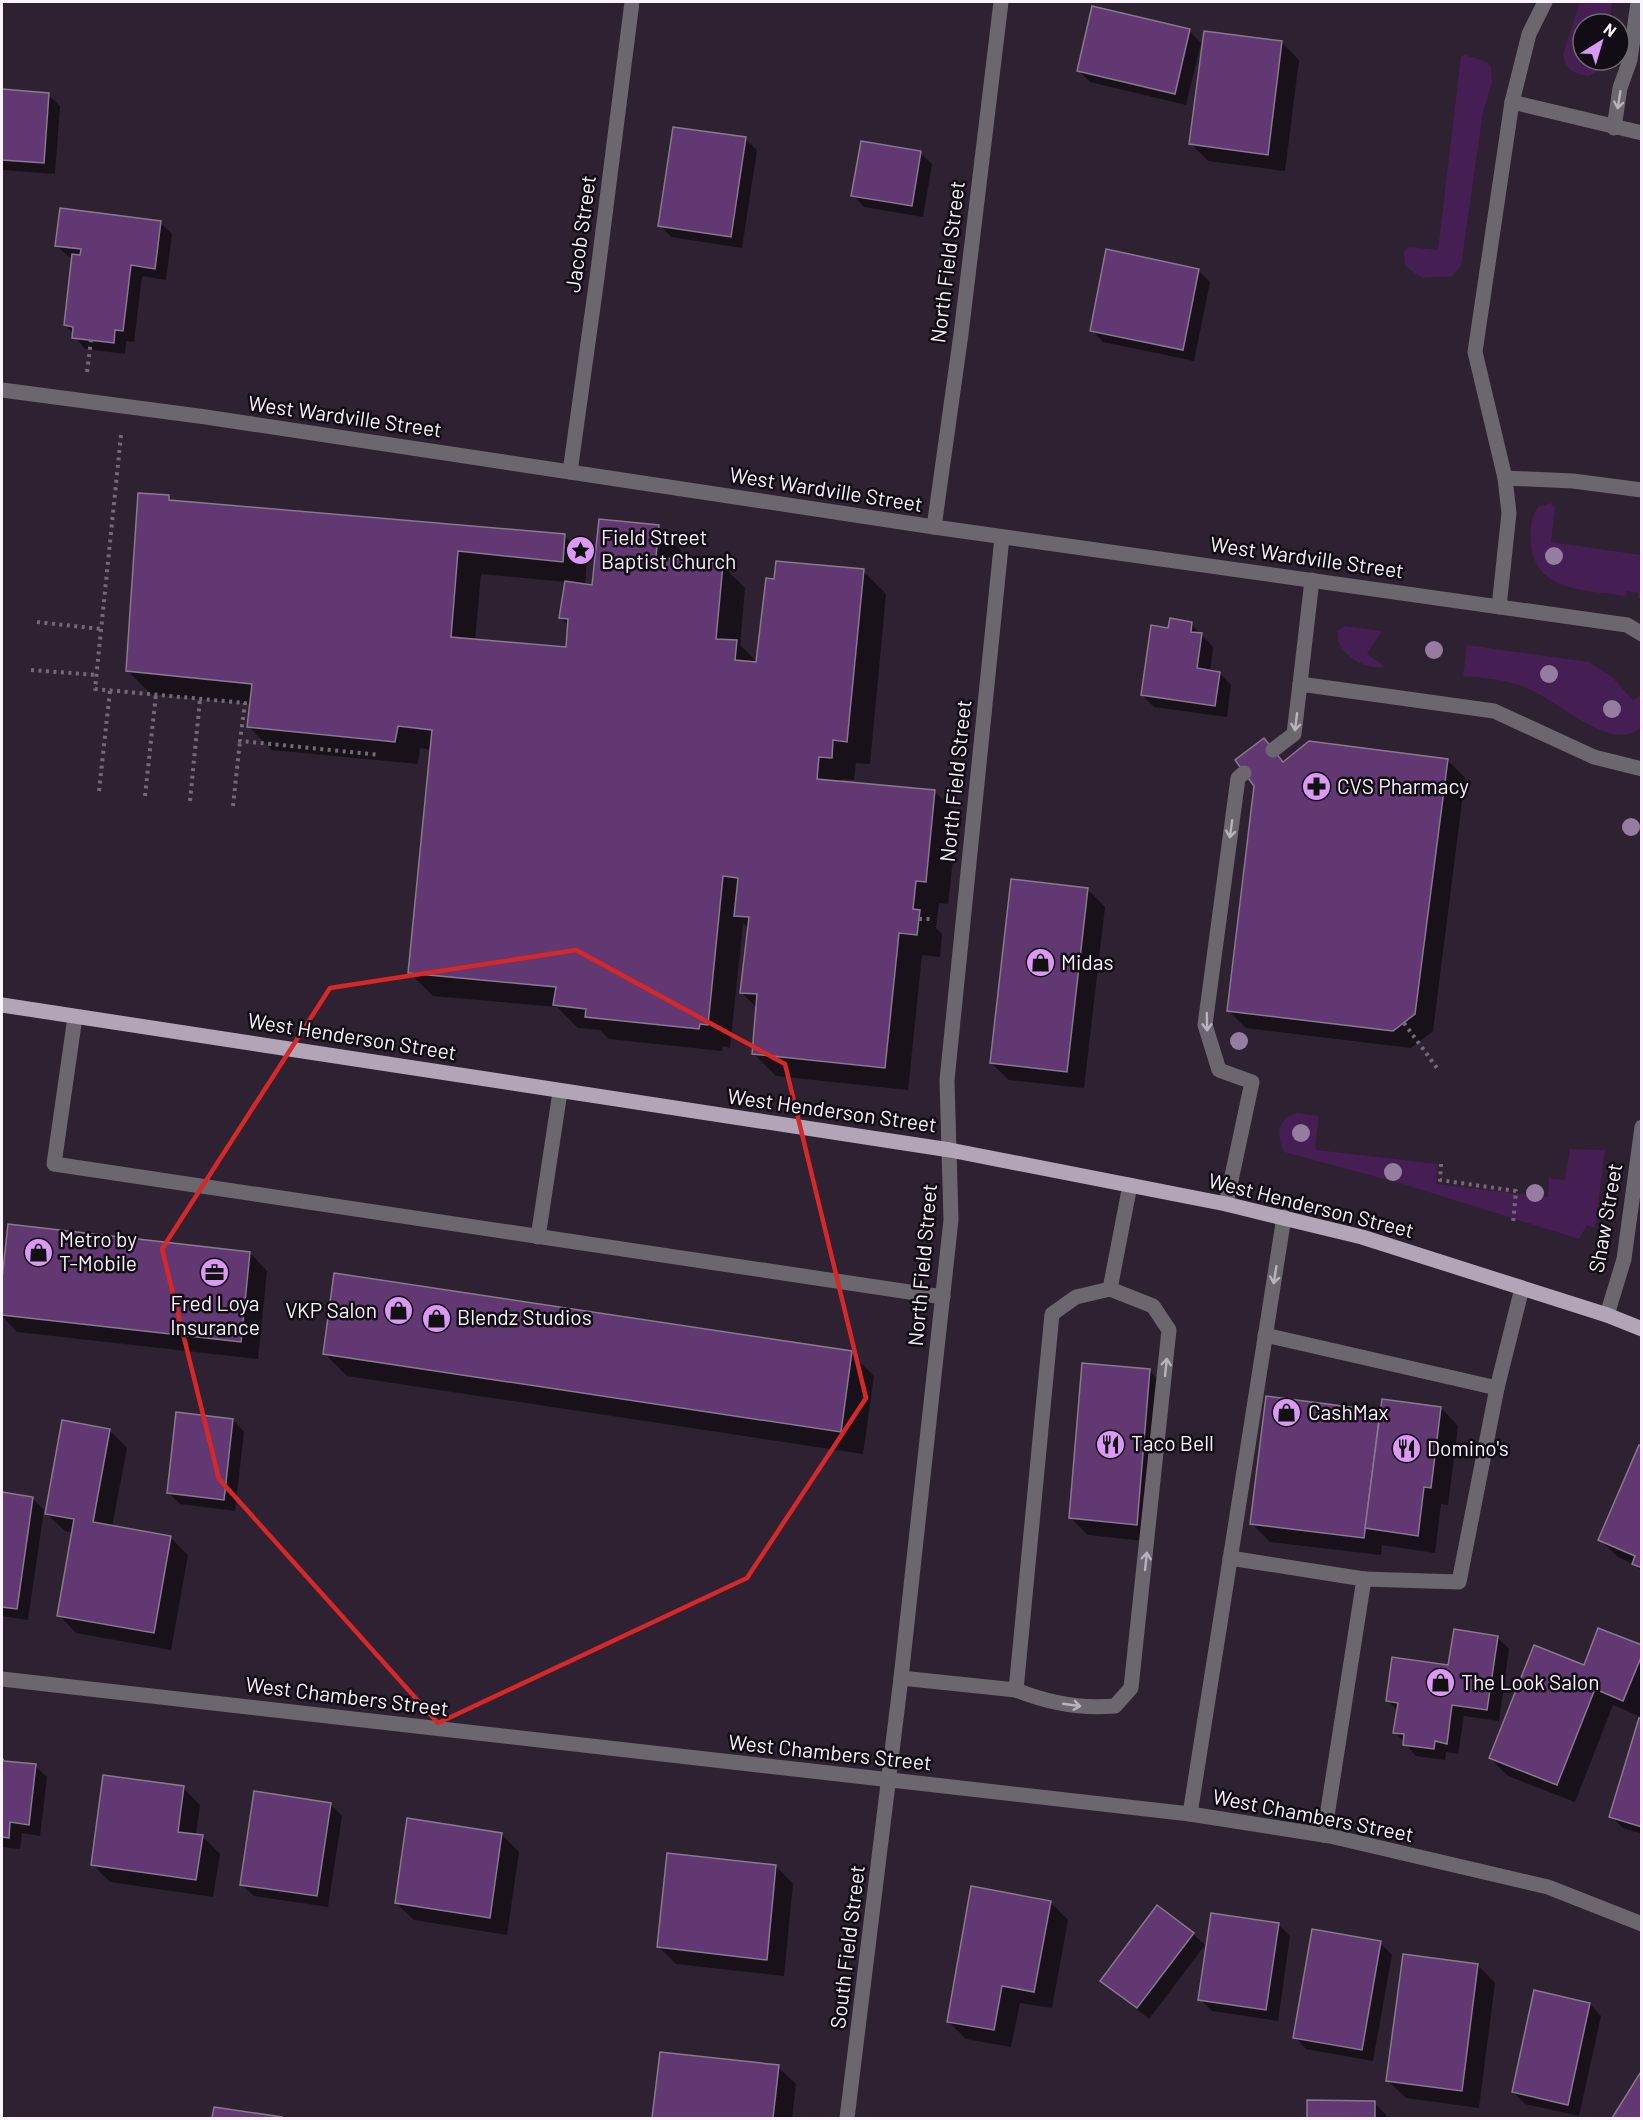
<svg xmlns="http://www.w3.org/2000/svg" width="1643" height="2120" font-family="Barlow,sans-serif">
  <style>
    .green { fill: #451e53 }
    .shadow { fill: #0007; fill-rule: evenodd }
    .building { fill: #623872; stroke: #87798e; stroke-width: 1.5 }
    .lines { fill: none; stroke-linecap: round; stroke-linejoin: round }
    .path { stroke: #746978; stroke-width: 4; stroke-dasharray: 3 4.5; stroke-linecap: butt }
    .service { stroke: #6c666e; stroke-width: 15 }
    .minor { stroke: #6c666e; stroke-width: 15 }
    .primary { stroke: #b2a5b8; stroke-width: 15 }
    .tree { fill: #967ca0 }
    .oneway { stroke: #bab3bd }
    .marked { fill: none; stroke: #d62828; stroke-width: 4.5; stroke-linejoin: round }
    .labels { text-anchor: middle; stroke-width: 5; stroke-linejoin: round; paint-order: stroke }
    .street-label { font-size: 21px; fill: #faf2fd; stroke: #120d14 }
    .poi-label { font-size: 21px; fill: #faf2fd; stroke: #120d14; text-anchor: start }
  </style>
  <rect width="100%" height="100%" fill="#2d2132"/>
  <!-- green -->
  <g class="green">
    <path d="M1580,2h32l-3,22h-26v36h21l-3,9 -12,7c-15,-1 -24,-7 -26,-22z"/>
    <path d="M1466,55l21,7 4,5 1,15 -9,30 -22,154 -9,10 -30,2 -17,-12 -1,-15 5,-4 29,3 23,-194z"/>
    <path d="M1551,503l4,5 -4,34 90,13v43h-3v-5l-11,-2 -1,5c-37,-6 -92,-3 -95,-53 -1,-13 -1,-25 7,-36z"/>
    <path d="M1344,626l38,5 -15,23 19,13c-19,3 -40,-8 -48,-26v-10z"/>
    <path d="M1467,645l122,17 22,14 22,24 8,-5v31c-25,30 -82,-24 -110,-36 -21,-10 -45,-12 -68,-14z"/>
    <path d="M1297,1113l22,3 -4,32 2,2 121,14 -2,20 112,13 1,-19 16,2 5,-31 35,1 -10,78 -8,-3 -8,14 -176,-55 -119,-32c-8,-17 -7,-34 13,-39z"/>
  </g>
  <!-- shadow -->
  <g class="shadow">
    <path d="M1189,31l12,12 -15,62 -96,-23 -11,-11z"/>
    <path d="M1282,43l17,17 -14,111 -77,-10 -17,-17z"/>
    <path d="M2,91l46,4 12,11 -5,68 -53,-4z"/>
    <path d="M745,139l12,11 -15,98 -71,-11 -11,-12z"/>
    <path d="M920,153l12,11 -9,53 -59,-10 -11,-12z"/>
    <path d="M160,222l12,12 -6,46 -24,-4 -8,66 -8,-1 -1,13 -40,-5 -20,-25 8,-66 -4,-1 -12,-11z"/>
    <path d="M1198,270l12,12 -16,79 -91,-19 -11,-12z"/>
    <path d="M168,497l5,4 391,35 23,23 -2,26 8,1 65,-59 23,23 -1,11 42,4 23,23 -5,57 17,17 106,-91 23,23 -16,170 -14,-1 -2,17 -12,-1v3l93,10 23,23 -10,89 -9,-1 -3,25 6,6 -2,23 -18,-2 -14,135 -132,-14 -23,-23 4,-45 -16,-16 8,-64 -6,-5 -13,125 -7,-2 -1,5 -113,-12 -9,-9 -22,-2 -21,-21 -124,-11 -23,-23 22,-223 -12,-2 -2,16 -146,-14 -23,-23 2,-23 -100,-10 -23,-23zM481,574l86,8 -6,36 8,8 -2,23 -92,-8z"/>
    <path d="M1191,624l22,23 -3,25 10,1 11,12 -4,32 -73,-10 -12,-12 28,-65z"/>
    <path d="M1264,740l21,22 163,-1 17,17 -32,253 -22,17 -165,-20 -17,-17z"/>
    <path d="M1087,889l18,18 -21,181 -75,-8 -18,-17z"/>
    <path d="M9,1226l241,27 17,18 -9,88 -241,-27 -15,-16z"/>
    <path d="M324,1353h527l23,23 -11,78 -516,-78z"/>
    <path d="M1150,1371l17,18 -13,153 -66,-7 -17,-17z"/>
    <path d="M1267,1398l114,14 60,-4 17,18 -10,79 -7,-1 -6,49 -53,-8 -1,10 -111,-13 -18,-18z"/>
    <path d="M233,1420l11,12 -9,79 -55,-7 -12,-12z"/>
    <path d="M109,1430l18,18 -15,79 58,10 18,18 -17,95 -95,-17 -17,-18 14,-82 -8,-2 -18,-17z"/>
    <path d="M1642,1447v124l-7,-6 -17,-8 -18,-17z"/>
    <path d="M2,1494l30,4 12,12 -16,110 -26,-4z"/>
    <path d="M1497,1637l12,12 -10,72 -35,-5 -6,38 -12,-2 -1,8 -29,-4 -21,-24 3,-21 -10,-10z"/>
    <path d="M1642,1647l-1,70 -28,-12 -38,97 -67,-26 -18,-18 95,-91z"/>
    <path d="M1642,1720v114l-19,-6 -12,-12z"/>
    <path d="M2,1761l33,5 12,11 -7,59 -18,-3 -2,16 -18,-2z"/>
    <path d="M183,1788l17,17 -4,30 6,1 18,18 -7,43 -103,-15 -17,-17z"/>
    <path d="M330,1804l12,12 -14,91 -74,-11 -12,-11z"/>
    <path d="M502,1835l17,17 -12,83 -93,-15 -18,-17z"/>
    <path d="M776,1866l17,18 -9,92 -108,-12 -17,-17z"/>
    <path d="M1051,1903l17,17 -16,88 -32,-5 -9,44 -45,-8 -18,-18z"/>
    <path d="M1278,1924l12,12 -12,85 -66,-10 -12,-12z"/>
    <path d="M1193,1934l12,11 -56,74 -47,-39z"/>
    <path d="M1380,1943l12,12 -19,106 -67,-12 -11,-12z"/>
    <path d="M1478,1965l17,18 -16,125 -73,-10 -18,-17z"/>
    <path d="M1590,2004l11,12 -22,100 -54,-12 -12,-12z"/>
    <path d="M661,2053l117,14 18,17 -4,34h-138z"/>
    <path d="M1309,2102l65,1 12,12v3h-77z"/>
    <path d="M215,2109l67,9h-68z"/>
  </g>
  <!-- building -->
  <g class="building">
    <path d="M1092,6l98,23 -15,65 -98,-23z"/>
    <path d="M1204,31l78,10 -14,114 -79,-11z"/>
    <path d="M2,89l47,4 -5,70 -42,-3z"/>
    <path d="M673,127l73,10 -15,100 -73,-11z"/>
    <path d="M861,141l60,10 -9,55 -61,-10z"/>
    <path d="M60,208l101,13 -6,48 -24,-4 -8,66 -8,-1 -1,13 -42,-5 1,-11 -9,-2 8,-71 8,1 1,-6 -26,-3z"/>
    <path d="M1106,249l93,20 -16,81 -93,-19z"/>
    <path d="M138,493l31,2v5l396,34 -2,28 -105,-11 -7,86 115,10 2,-28 -9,-1 6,-37 27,4 7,-66 60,6 -3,32 67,7 -7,75 21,1 -2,20 21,2 10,-84 8,1 2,-18 88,8 -17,173 -14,-2 -1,18 -13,-1 -2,22 118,11 -9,92 -10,-1 -3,28 7,1 -3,25 -18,-2 -14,135 -133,-14 5,-60 -17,-1 9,-76 -15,-1 4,-38 -15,-2 -15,149 -8,-1 -1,5 -114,-12 1,-8 -33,-4 3,-18 -148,-14 24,-243 -34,-4 -3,16 -148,-15 5,-43 -126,-13z"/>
    <path d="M1170,618l22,4 -1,10 11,1 -5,35 23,4 -5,34 -74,-11 10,-70 17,3z"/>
    <path d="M1264,738l19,24 26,-21 139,18 -33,255 -22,17 -166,-20 27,-225 -19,-26z"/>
    <path d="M1011,879l77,9 -21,184 -77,-9z"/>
    <path d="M8,1224l242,28 -9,90 -239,-27v-36z"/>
    <path d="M334,1273l518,78 -11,81 -518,-78z"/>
    <path d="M1082,1363l68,6 -13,156 -68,-7z"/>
    <path d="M1266,1396l114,15 -16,127 -114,-14z"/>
    <path d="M1382,1399l59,8 -10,81 -7,-1 -6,49 -53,-8z"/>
    <path d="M176,1412l57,7 -9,81 -57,-7z"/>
    <path d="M62,1420l48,9 -17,93 78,14 -17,97 -97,-17 17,-97 -29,-5z"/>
    <path d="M1639,1445l3,1v122l-10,-4 3,-8 -37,-16z"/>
    <path d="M2,1492l31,5 -16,112 -15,-2z"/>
    <path d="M1598,1628l44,17v10l-19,46 -28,-12 -38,96 -68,-27 45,-113 50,20z"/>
    <path d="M1454,1629l44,7 -11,74 -35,-5 -5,39 -12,-3 -1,8 -31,-4 1,-11 -11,-1 5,-30 -12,-2 6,-44 56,8z"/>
    <path d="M1639,1718l3,1v108l-33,-10z"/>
    <path d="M2,1758l2,3 32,3 -7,61 -19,-3 -1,16 -7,-1z"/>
    <path d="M103,1775l81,11 -6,46 25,3 -7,45 -105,-15z"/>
    <path d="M254,1791l77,12 -14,93 -77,-11z"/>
    <path d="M407,1818l95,15 -12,85 -95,-15z"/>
    <path d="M667,1853l109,12 -9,95 -110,-13z"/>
    <path d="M971,1886l80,15 -17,91 -32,-6 -8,44 -47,-8z"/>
    <path d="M1157,1905l37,28 -57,75 -37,-27z"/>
    <path d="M1211,1913l68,10 -13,87 -68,-10z"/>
    <path d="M1312,1929l69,12 -19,109 -69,-12z"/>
    <path d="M1403,1954l75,10 -16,127 -76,-10z"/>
    <path d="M1534,1990l56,13 -22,102 -56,-13z"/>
    <path d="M660,2052l119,13 -6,53h-121z"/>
    <path d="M1642,2070v48h-30z"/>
    <path d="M1307,2100l68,1v17h-68z"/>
    <path d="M214,2107l68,10v1h-70z"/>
  </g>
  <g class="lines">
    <!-- path -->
    <g class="path">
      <path d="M87,372l4,-32"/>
      <path d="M121,435l-26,254 150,14 -5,38 140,14"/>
      <path d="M37,622l64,7"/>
      <path d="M31,670l66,5"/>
      <path d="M99,791l11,-101"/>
      <path d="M145,796l11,-102"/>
      <path d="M190,801l10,-102"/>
      <path d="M233,806l7,-65"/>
      <path d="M919,919h11"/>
      <path d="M1404,1023l33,45"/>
      <path d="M1441,1164l-1,16 76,11 -3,33"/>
    </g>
    <!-- service -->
    <g class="service">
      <path d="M1512,102l130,31"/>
      <path d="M1614,128l6,-40 10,-28 8,-58"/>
      <path d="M1505,478l68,3 69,9"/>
      <path d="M1312,580l-12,104 194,27 100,46 48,12"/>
      <path d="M1499,607l10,-94 -4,-35 -30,-126 37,-250 17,-68 16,-32"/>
      <path d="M1273,750l21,-16 6,-50"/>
      <path d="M75,1017l-21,147 889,133"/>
      <path d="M1226,1204l26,-122 -33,-12 -14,-45 33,-247 6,-5"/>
      <path d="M538,1237l22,-145"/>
      <path d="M1265,1335l232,53 25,-100"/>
      <path d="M1230,1558l134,21"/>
      <path d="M901,1678l115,12 36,-376 24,-17 34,-8 20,-104"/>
      <path d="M1016,1690c32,13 65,19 99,16l16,-18 38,-358 -16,-24 -43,-17"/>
      <path d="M1190,1814l94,-597"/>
      <path d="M1324,1835l40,-256 95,3 38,-194"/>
    </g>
    <!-- minor -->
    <g class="minor">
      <path d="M2,390l204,27 728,110 693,98 15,9"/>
      <path d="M570,472l27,-194 35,-276"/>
      <path d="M934,527l27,-193 40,-332"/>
      <path d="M1607,1315l17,-56 18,-132"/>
      <path d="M2,1679l1188,135 140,22 218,51 94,37"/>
      <path d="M847,2118l54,-440 50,-458 -4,-140 55,-543"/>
    </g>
    <!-- primary -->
    <path class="primary" d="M2,1005l948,145 276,54 136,33 245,78 35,14"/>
  </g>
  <!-- trees -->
  <g class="tree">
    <circle cx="1554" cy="556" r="9"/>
    <circle cx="1434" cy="650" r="9"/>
    <circle cx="1549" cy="674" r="9"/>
    <circle cx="1612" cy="709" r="9"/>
    <circle cx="1631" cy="827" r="9"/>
    <circle cx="1239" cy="1041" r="9"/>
    <circle cx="1301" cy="1133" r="9"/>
    <circle cx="1393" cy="1172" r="9"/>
    <circle cx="1535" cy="1193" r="9"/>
  </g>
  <!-- one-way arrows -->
  <defs><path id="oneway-shaft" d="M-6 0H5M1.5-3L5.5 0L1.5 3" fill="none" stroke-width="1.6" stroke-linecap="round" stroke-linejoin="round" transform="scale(1.5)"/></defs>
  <g class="oneway">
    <use href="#oneway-shaft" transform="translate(1619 100) rotate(99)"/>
    <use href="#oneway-shaft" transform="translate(1296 722) rotate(97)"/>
    <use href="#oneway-shaft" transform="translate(1231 829) rotate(98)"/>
    <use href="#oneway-shaft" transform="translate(1207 1022) rotate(89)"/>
    <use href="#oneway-shaft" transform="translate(1275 1275) rotate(99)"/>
    <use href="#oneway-shaft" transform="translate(1166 1367) rotate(-84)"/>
    <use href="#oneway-shaft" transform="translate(1146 1561) rotate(-84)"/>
    <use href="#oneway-shaft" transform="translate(1072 1705) rotate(8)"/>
  </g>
  <!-- marked area -->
  <path class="marked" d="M576,950l209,114 81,334 -119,180 -309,145 -219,-244 -57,-230 168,-261z"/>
  <!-- icons -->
  <defs>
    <symbol id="sight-disc" viewBox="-11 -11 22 22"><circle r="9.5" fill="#db99f5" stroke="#120d14"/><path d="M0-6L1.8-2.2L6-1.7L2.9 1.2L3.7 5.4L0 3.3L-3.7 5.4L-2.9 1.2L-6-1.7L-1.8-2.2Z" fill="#111"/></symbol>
    <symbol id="pharmacy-disc" viewBox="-11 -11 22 22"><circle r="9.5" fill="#db99f5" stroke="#120d14"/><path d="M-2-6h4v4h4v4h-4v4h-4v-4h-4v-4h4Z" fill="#111"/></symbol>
    <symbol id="shop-disc" viewBox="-11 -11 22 22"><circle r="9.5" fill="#db99f5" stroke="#120d14"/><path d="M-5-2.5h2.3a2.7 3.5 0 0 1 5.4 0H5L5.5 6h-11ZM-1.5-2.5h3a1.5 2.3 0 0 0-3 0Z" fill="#111"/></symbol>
    <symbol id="office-disc" viewBox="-11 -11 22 22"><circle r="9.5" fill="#db99f5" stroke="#120d14"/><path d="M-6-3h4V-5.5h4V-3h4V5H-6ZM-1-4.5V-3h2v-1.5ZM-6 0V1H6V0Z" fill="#111"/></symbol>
    <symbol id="restaurant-disc" viewBox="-11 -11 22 22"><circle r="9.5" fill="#db99f5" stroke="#120d14"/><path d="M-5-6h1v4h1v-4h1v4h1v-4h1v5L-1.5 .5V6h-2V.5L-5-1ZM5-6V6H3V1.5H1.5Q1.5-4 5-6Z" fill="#111"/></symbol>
  </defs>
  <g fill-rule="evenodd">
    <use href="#sight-disc" x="564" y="534" width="33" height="33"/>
    <use href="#pharmacy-disc" x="1300" y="770" width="33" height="33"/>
    <use href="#shop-disc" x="1024" y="946" width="33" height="33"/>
    <use href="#shop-disc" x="22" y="1236" width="33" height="33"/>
    <use href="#office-disc" x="198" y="1256" width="33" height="33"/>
    <use href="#shop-disc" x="382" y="1294" width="33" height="33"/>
    <use href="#shop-disc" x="420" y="1302" width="33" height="33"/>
    <use href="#shop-disc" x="1270" y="1396" width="33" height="33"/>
    <use href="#restaurant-disc" x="1094" y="1428" width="33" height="33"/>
    <use href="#restaurant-disc" x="1390" y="1432" width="33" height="33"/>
    <use href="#shop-disc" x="1424" y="1666" width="33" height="33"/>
  </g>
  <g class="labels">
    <!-- street labels -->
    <g class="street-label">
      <text transform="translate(581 234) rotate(-82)" y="7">Jacob Street</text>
      <text transform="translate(948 262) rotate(-83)" y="7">North Field Street</text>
      <text transform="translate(345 417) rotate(8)" y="7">West Wardville Street</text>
      <text transform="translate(826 490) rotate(9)" y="7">West Wardville Street</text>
      <text transform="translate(1307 558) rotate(8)" y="7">West Wardville Street</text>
      <text transform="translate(956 781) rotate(-84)" y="7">North Field Street</text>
      <text transform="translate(352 1037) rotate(9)" y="7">West Henderson Street</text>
      <text transform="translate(832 1111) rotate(8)" y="7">West Henderson Street</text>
      <text transform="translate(1311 1206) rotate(14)" y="7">West Henderson Street</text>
      <text transform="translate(1606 1218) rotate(-80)" y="7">Shaw Street</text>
      <text transform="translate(923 1265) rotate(-85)" y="7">North Field Street</text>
      <text transform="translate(347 1697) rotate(7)" y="7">West Chambers Street</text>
      <text transform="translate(830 1753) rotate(6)" y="7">West Chambers Street</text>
      <text transform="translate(1313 1816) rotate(11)" y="7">West Chambers Street</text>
      <text transform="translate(848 1947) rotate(-83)" y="7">South Field Street</text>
    </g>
    <!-- poi labels -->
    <g class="poi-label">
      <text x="601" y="545">Field Street<tspan x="601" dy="24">Baptist Church</tspan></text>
      <text x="1337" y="794">CVS Pharmacy</text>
      <text x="1061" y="970">Midas</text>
      <text x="59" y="1247">Metro by<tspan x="59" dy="24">T-Mobile</tspan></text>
      <text x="215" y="1311" text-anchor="middle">Fred Loya<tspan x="215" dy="24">Insurance</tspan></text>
      <text x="377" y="1318" text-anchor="end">VKP Salon</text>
      <text x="457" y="1325">Blendz Studios</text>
      <text x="1308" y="1420">CashMax</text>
      <text x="1131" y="1451">Taco Bell</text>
      <text x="1427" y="1456">Domino's</text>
      <text x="1461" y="1690">The Look Salon</text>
    </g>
  </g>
  <!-- border -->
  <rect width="1643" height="2120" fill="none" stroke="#faf2fd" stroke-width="6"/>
  <!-- north arrow -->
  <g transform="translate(1601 42) rotate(37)"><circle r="28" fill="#120d14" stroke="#6f6971" stroke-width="1.5"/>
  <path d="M0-4.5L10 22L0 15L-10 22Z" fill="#db99f5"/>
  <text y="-9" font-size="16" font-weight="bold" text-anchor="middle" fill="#faf2fd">N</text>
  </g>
</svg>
